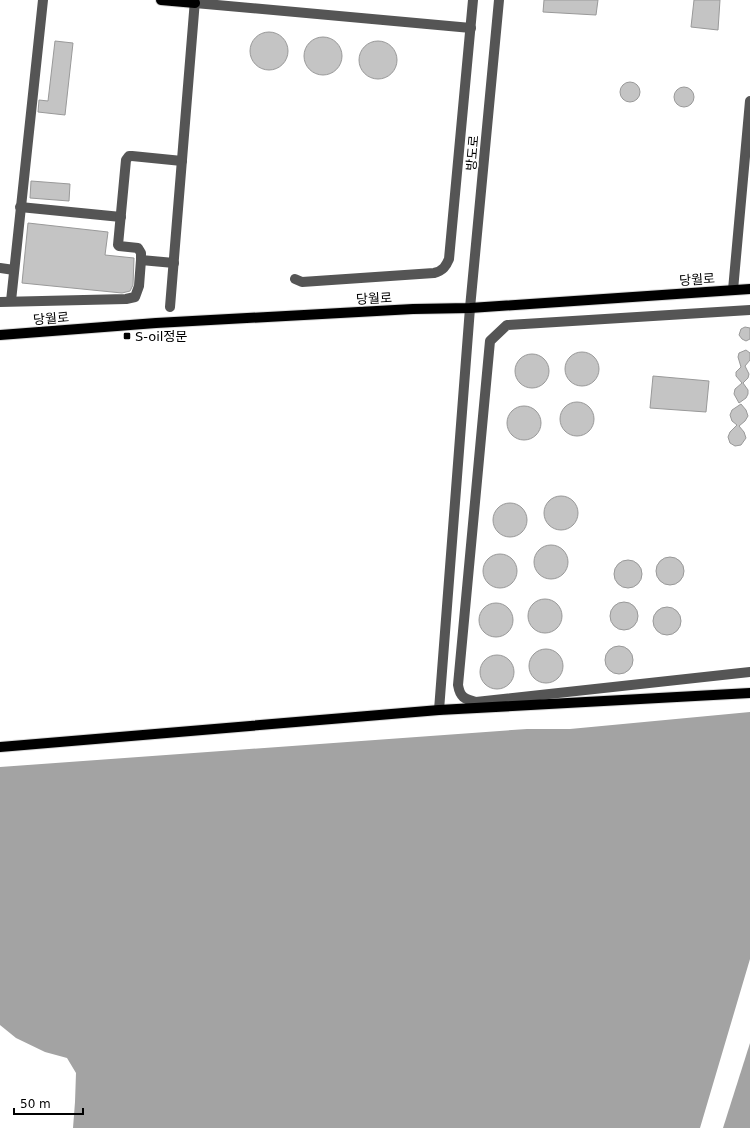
<svg xmlns="http://www.w3.org/2000/svg" width="750" height="1128" font-family="'DejaVu Sans','Noto Sans KR',sans-serif">
  <style>
    .water { fill: #a3a3a3 }
    .building { fill: #c4c4c4; stroke: #999 }
    .lines { fill: none; stroke-linecap: round; stroke-linejoin: round }
    .major-casing { stroke: #dbdbdb; stroke-width: 12 }
    .minor { stroke: #555; stroke-width: 10 }
    .major { stroke: #000; stroke-width: 10 }
    .poi-dot { fill: #000; stroke: #fff; stroke-width: 1.5 }
    .labels { text-anchor: middle; stroke-width: 3; stroke-linejoin: round; paint-order: stroke }
    .street-label { font-size: 13px; fill: #000; stroke: #fff }
    .poi-label { font-size: 13px; fill: #000; stroke: #fff; text-anchor: start }
  </style>
  <rect width="100%" height="100%" fill="#fff"/>
  <!-- water -->
  <g class="water">
    <path d="M750,712v247l-50,169h-627l2,-26 1,-29 -9,-15 -22,-6 -29,-14 -16,-13v-258l527,-38h43z"/>
    <path d="M750,1043v85h-27z"/>
  </g>
  <!-- building -->
  <g class="building">
    <path d="M544,0h54l-2,15 -53,-3z"/>
    <path d="M694,0h26l-2,30 -27,-3z"/>
    <circle cx="269" cy="51" r="19"/>
    <circle cx="323" cy="56" r="19"/>
    <circle cx="378" cy="60" r="19"/>
    <path d="M55,41l18,2 -8,72 -27,-3 1,-12 9,1z"/>
    <circle cx="630" cy="92" r="10"/>
    <circle cx="684" cy="97" r="10"/>
    <path d="M31,181l39,3 -1,17 -39,-3z"/>
    <path d="M28,223l80,9 -3,23 29,3 -1,27 -3,6 -8,2 -100,-10z"/>
    <path d="M745,327l5,1v11l-4,2 -4,-2 -3,-4 2,-6z"/>
    <path d="M746,350l4,3v7l-5,6 4,8 -1,4 -5,5 5,7v4l-2,4 -7,5 -5,-9 1,-5 7,-6 -6,-7v-4l5,-5 -3,-10 1,-4z"/>
    <circle cx="582" cy="369" r="17"/>
    <circle cx="532" cy="371" r="17"/>
    <path d="M653,376l56,5 -3,31 -56,-4z"/>
    <circle cx="577" cy="419" r="17"/>
    <path d="M741,404l5,6 2,6 -3,5 -6,5 5,6 2,6 -5,7 -6,1 -5,-3 -2,-6 2,-5 7,-7 -5,-4 -2,-6 2,-5z"/>
    <circle cx="524" cy="423" r="17"/>
    <circle cx="561" cy="513" r="17"/>
    <circle cx="510" cy="520" r="17"/>
    <circle cx="551" cy="562" r="17"/>
    <circle cx="500" cy="571" r="17"/>
    <circle cx="670" cy="571" r="14"/>
    <circle cx="628" cy="574" r="14"/>
    <circle cx="545" cy="616" r="17"/>
    <circle cx="624" cy="616" r="14"/>
    <circle cx="496" cy="620" r="17"/>
    <circle cx="667" cy="621" r="14"/>
    <circle cx="619" cy="660" r="14"/>
    <circle cx="546" cy="666" r="17"/>
    <circle cx="497" cy="672" r="17"/>
  </g>
  <g class="lines">
    <defs>
      <g id="major">
        <path d="M161,0l34,3"/>
        <path d="M0,335l156,-12 257,-14 57,-1 280,-19"/>
        <path d="M0,747l439,-37 311,-17"/>
      </g>
    </defs>
    <!-- major casing -->
    <use href="#major" class="major-casing"/>
    <!-- minor -->
    <g class="minor">
      <path d="M195,3l276,25"/>
      <path d="M20,207l101,10"/>
      <path d="M141,260v-7l-3,-5 -19,-2 -1,-1 8,-85 3,-4h3l50,5"/>
      <path d="M0,268l14,2"/>
      <path d="M295,279l7,3 132,-9c9,-2 12,-7 15,-14l24,-259"/>
      <path d="M733,290l17,-189"/>
      <path d="M11,301l32,-301"/>
      <path d="M0,302l126,-3 9,-2 4,-11 2,-26 33,3"/>
      <path d="M170,307l25,-307"/>
      <path d="M750,310l-243,15 -17,16 -32,344c2,12 6,14 18,17l274,-30"/>
      <path d="M439,710l31,-402 29,-308"/>
    </g>
    <!-- major -->
    <use href="#major" class="major"/>
  </g>
  <!-- markers -->
  <rect class="poi-dot" x="123" y="332" width="8" height="8" rx="2"/>
  <g class="labels">
    <!-- street labels -->
    <g class="street-label">
      <text transform="translate(472 153) rotate(-85)" y="5">방도로</text>
      <text transform="translate(697 279) rotate(-4)" y="5">당월로</text>
      <text transform="translate(374 298) rotate(-3)" y="5">당월로</text>
      <text transform="translate(51 318) rotate(-5)" y="5">당월로</text>
    </g>
    <!-- poi labels -->
    <g class="poi-label">
      <text x="135" y="341">S-oil정문</text>
    </g>
  </g>
  <!-- scale -->
  <path d="M14 1108v6h69v-6" fill="none" stroke="#000000" stroke-width="2"/>
  <text x="20" y="1108" font-size="12" fill="#000000" stroke="#ffffff" stroke-width="3" paint-order="stroke">50 m</text>
</svg>
